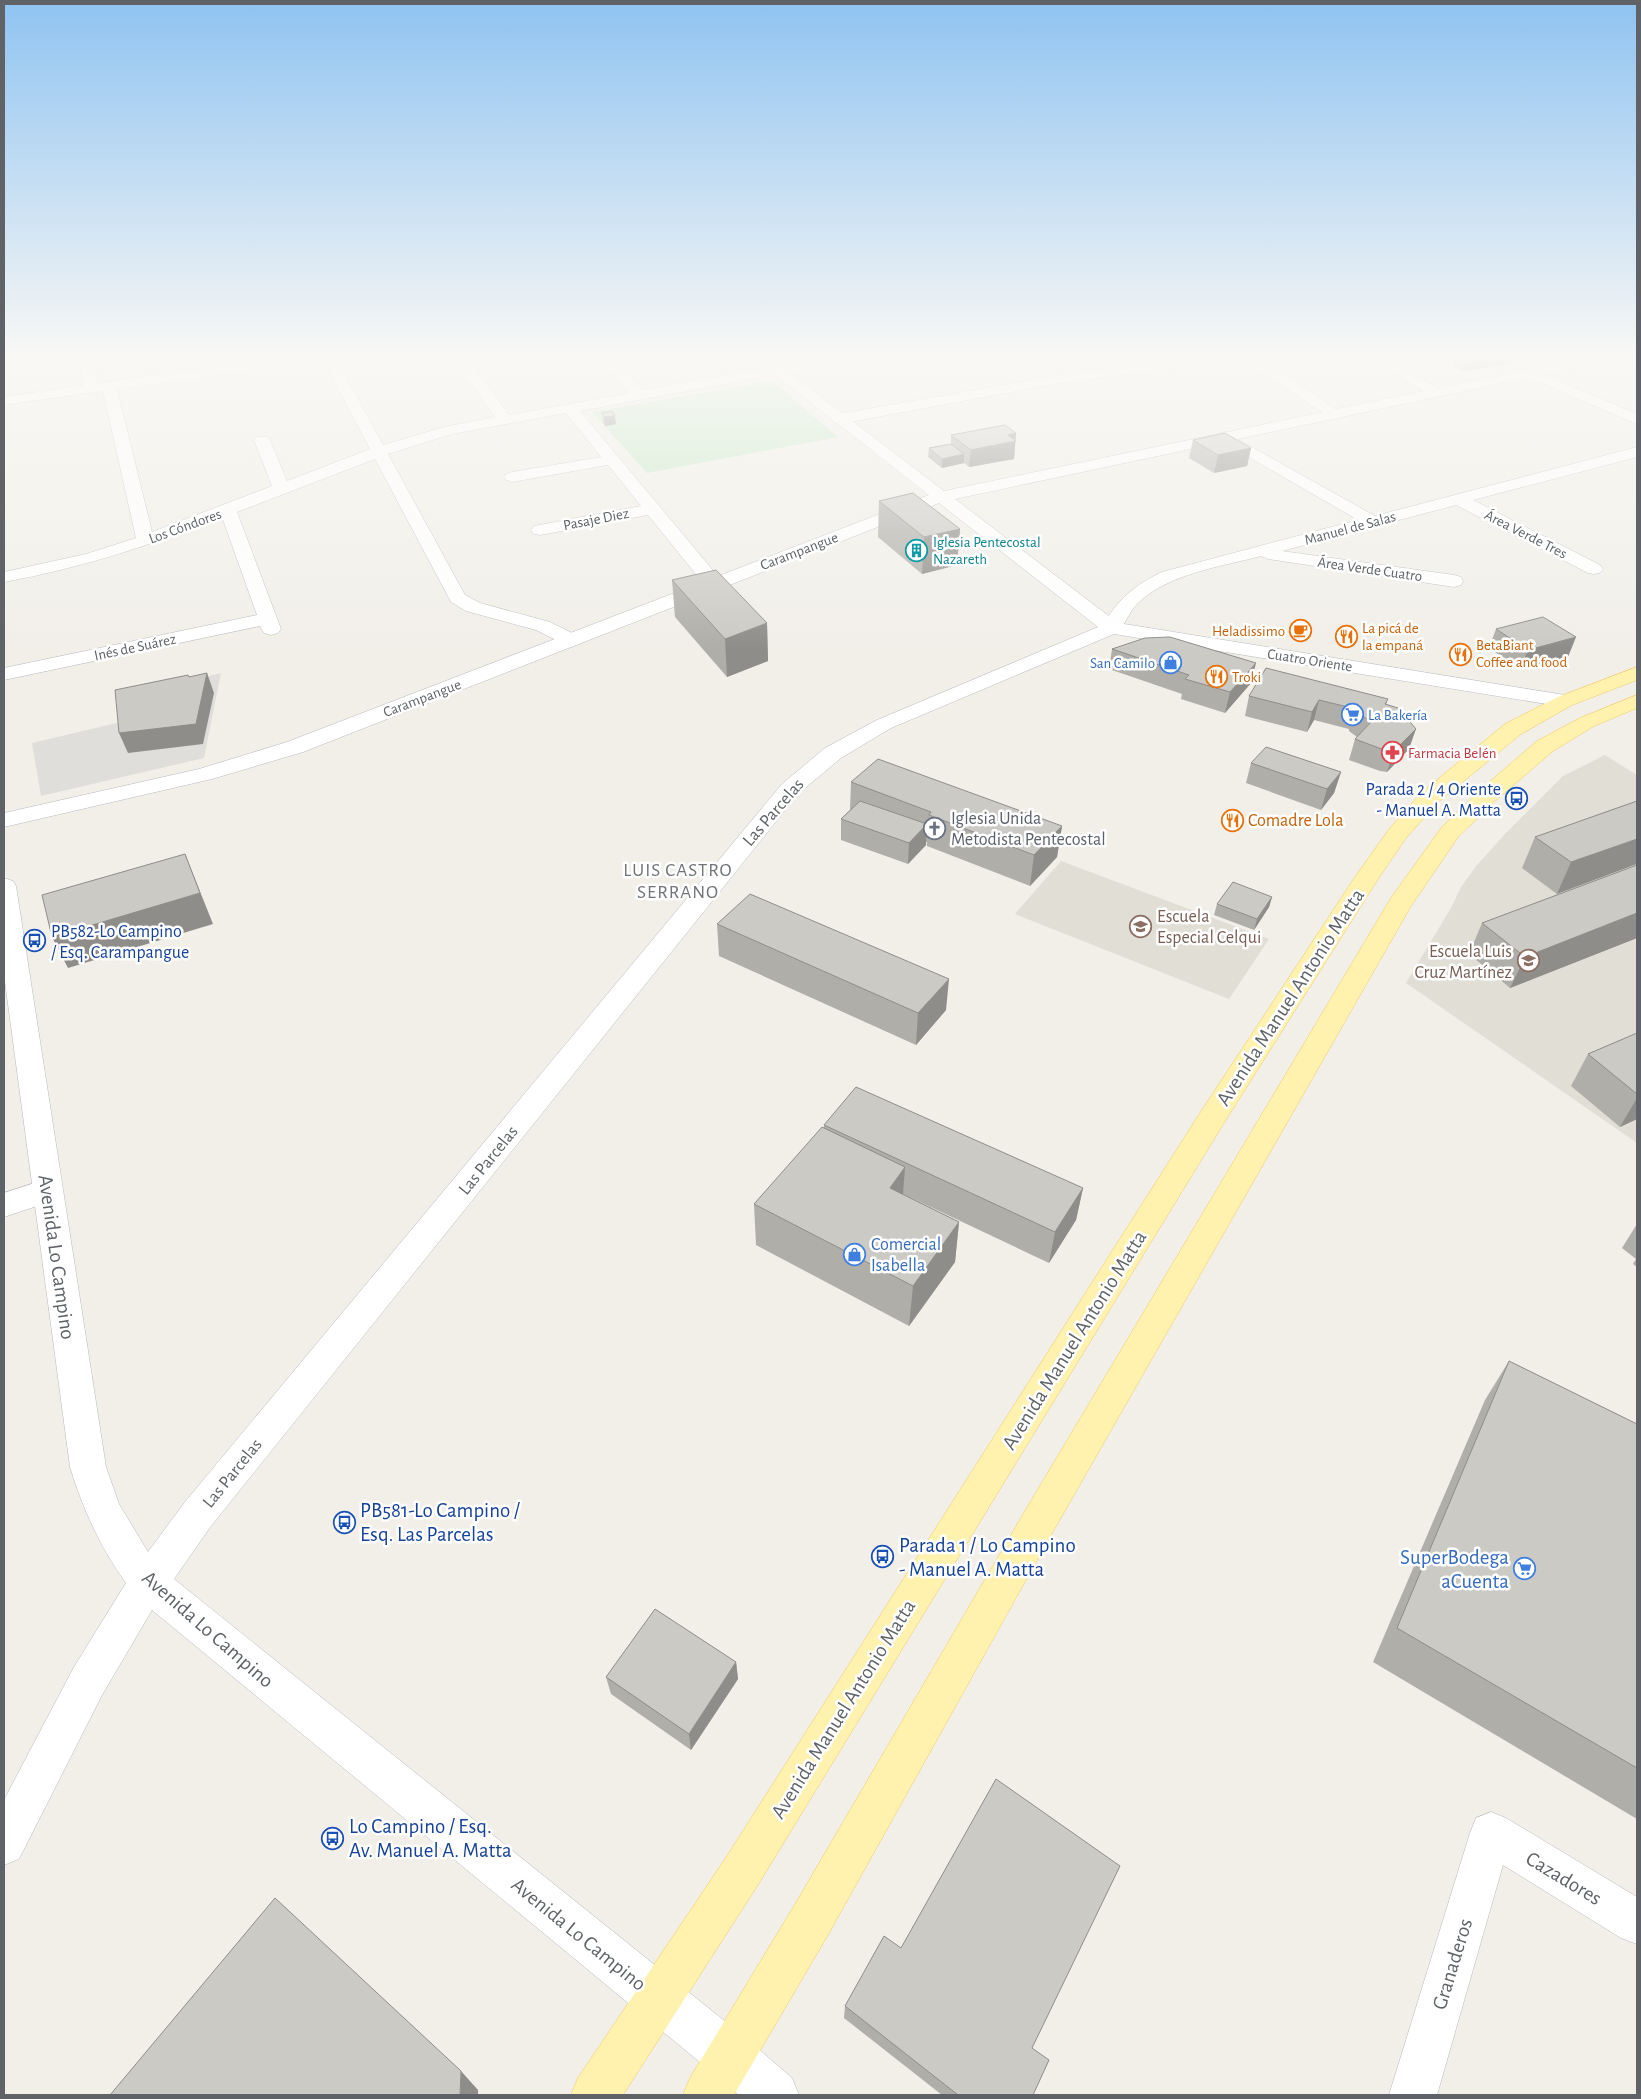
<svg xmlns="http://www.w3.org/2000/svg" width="1641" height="2099" font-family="'Alegreya Sans',sans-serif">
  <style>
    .industrial { fill: #e0deda }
    .education { fill: #e1ded6 }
    .green { fill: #c5e8c5 }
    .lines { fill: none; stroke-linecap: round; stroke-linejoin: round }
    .street-casing { stroke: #b5b8bc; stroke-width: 1 }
    .secondary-casing { stroke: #b6babf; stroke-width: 1 }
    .primary-casing { stroke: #f2c960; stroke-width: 1 }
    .street { fill: #fff; fill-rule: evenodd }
    .secondary { fill: #fff; fill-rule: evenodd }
    .primary { fill: #fff2af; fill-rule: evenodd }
    .wall { fill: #afaea9 }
    .shaded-wall { fill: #8f8d8a }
    .building { fill: #cccac5; stroke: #8f8d8a }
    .labels { text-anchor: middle; stroke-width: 5; stroke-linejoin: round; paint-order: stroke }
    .far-street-label { font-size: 15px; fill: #5f6368; stroke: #fff }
    .far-culture-label { font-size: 15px; fill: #0d838f; stroke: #fff; text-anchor: start }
    .far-food-label { font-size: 15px; fill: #c56008; stroke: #fff; text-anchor: start }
    .far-shop-label { font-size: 15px; fill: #366cbe; stroke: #fff; text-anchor: end }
    .far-health-label { font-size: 15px; fill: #be3a42; stroke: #fff; text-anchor: start }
    .transit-label { font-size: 18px; fill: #164399; stroke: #fff; text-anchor: end }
    .street-label { font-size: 18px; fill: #5f6368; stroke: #fff }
    .worship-label { font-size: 18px; fill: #5b616d; stroke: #fff; text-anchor: start }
    .food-label { font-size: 18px; fill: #c56008; stroke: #fff; text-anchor: start }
    .education-label { font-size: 18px; fill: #785e54; stroke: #fff; text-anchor: start }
    .shop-label { font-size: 18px; fill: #366cbe; stroke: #fff; text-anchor: start }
    .neighbourhood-label { font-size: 19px; letter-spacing: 1px; fill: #70757a; stroke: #fff }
    .near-street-label { font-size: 21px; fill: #5f6368; stroke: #fff }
    .near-transit-label { font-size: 21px; fill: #164399; stroke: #fff; text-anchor: start }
    .near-shop-label { font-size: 21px; fill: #366cbe; stroke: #fff; text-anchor: end }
  </style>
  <rect width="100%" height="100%" fill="#f1efe8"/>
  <!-- industrial -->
  <path class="industrial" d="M221,673l-17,85 -163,38 -9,-53 89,-21 -3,-23z"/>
  <!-- education -->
  <g class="education">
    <path d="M1605,755l32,20v368l-231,-160 45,-75 10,-21 16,-22 28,-31 58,-58z"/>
    <path d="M1061,861l208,78 -40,60 -214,-85z"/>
  </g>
  <!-- green -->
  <g class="green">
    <path d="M1508,355h55l9,4 -43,7z"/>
    <path d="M772,381l66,56 -191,36 -55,-61z"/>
  </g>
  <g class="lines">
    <defs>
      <g id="street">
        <path d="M78,355h14l6,28 201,-28h35l49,90 61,-18 51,-10 -44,-62h14l44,60 121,-22 -35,-38h15l33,35 195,-35h29l-7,4 -280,52 141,169 2,4 -2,4 -7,2 -7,-2 -59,-73 -108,20 -6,-1 -3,-4 3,-4 107,-20 -33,-41 -96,17 -6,-2 -2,-3 2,-3 6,-2 89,-15 -35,-44 -114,21 -64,20 77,141 15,8 70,19 28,14 3,4 -3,4 -7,2 -7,-2 -28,-14 -70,-19 -15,-9 -76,-143 -138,53 44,117 -3,4 -7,2 -7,-2 -4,-7 -256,54v-12l253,-53 -35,-98c-73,29 -141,51 -218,65v-10l82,-18 50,-16 -33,-147 -99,14v-8l80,-12zM323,360l47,89 -83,32 -17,-41 -2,-3h-12l-2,3 18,46 -120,46 -35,-143z"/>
        <path d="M1209,355h45l89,59 -3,3h-10l-89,-58 -186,25 -216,40 -5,-2 -3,-3 3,-3 5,-2 216,-38z"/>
        <path d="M1365,355h17l59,35 2,3 -2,3h-10z"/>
        <path d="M1563,355h17l10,7 -2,3h-10z"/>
        <path d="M1530,369l107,45v10l-112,-48 -2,-3 2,-3z"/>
        <path d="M1225,432l150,84 262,-69v10l-164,43 127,65 3,4 -3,4 -6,1 -6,-1 -132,-68 -174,46 172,24 7,2 2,4 -2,4 -7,2 -186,-28 -7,-3c-41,11 -91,17 -123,47 -9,9 -12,19 -19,29l-7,2 -7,-2 -3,-4c14,-28 33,-43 60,-56l196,-52 -139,-80 -2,-3 2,-3z"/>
        <path d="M47,1179l11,4 4,8 -4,8 -54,18v-24z"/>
        <path d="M1491,1812l15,6 131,79v47l-16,-6 -118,-73 -66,230h-48l81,-262 6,-15z"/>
        <path d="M730,2033l17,6 45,39 7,17h-60l-26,-22 -6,-17 6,-17z"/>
      </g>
      <path id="secondary" d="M750,355h16l178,136 653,-136h26l-7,4 -661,140 163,124 447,72 7,2 3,4 -3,4 -7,2 -451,-73 -223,94 -50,30 -43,36 -587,732 -37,53 573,460 6,17 -6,17 -17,6 -17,-6 -561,-463 -50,85 -83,164 -15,6v-65l70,-133 52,-84c-26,-36 -43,-74 -56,-116l-66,-493v-96l9,3 3,5 90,581 13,37 29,48 37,-50 597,-718 43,-36 52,-28 221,-93 -159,-124 -636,249 -91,27 -208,48v-14l195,-44 88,-27 642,-247z"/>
      <g id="primary">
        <path d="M1637,667v13l-65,25 -51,29 -84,69 -31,35 -28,41 -156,247 -463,757 -136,212h-52l7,-17 151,-225 473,-743 153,-233 35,-49 31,-35 84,-69 53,-27z"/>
        <path d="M1637,695v13l-43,18 -41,25 -58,50 -37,36 -47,69 -360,629 -222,398 -95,162h-51l7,-17 107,-177 228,-390 366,-613 51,-71 37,-36 58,-50 43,-23z"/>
      </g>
    </defs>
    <!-- street casing -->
    <use href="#street" class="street-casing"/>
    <!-- secondary casing -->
    <use href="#secondary" class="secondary-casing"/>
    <!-- primary casing -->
    <use href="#primary" class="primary-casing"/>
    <!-- street -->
    <use href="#street" class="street"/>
    <!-- secondary -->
    <use href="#secondary" class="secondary"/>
    <!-- primary -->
    <use href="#primary" class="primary"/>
  </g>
  <!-- wall -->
  <g class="wall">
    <path d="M1473,355h42l-3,8 -18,3 -31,5 -10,-5 2,-9z"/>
    <path d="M602,413l14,11 -11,2 -2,-4z"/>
    <path d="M1016,433l-2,26 -45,8 -5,-4 -22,5 -14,-11 1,-9 22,-4v-9z"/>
    <path d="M1193,440l58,8 -4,18 -33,7 -25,-15z"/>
    <path d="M879,501l81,28 -3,36 -35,9 -44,-37z"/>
    <path d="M672,580l95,43 1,38 -41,16 -52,-60z"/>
    <path d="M1496,629l72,28 -48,12 -31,-21z"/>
    <path d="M1112,649l139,34 -26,30 -44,-14 1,-5 -73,-25z"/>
    <path d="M1249,696l139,3 -2,6 23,44 -22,23 -7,-1 -31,-11 6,-21 2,-2 -8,-6v-2l-35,-9 -7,12 -62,-16z"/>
    <path d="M1251,763l90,9 -7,21 -13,17 -75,-27z"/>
    <path d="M851,782l211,44 -5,31 -27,29 -103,-40v-4h-1v3l-18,19 -67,-24v-21l9,-9z"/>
    <path d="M1637,801l-80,93 -35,-26 13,-31z"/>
    <path d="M1637,865v73l-127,50 -41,-34 13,-31z"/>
    <path d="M1272,897l-3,10 -15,23 -40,-15 3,-11z"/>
    <path d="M717,924l229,86 -30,35 -197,-89z"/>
    <path d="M1637,1033v86l-17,8 -49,-41 17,-32z"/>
    <path d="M824,1125l259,63 -7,32 -27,43 -146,-69 56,28 -4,40 -46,64 -153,-81 -2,-41 70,-76z"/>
    <path d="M1637,1224v43l-4,-3 3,-5 -14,-11z"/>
    <path d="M1509,1361l128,63v395l-264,-157 112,-262z"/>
    <path d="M736,1662l2,17 -47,71 -80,-56 -5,-17z"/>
    <path d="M845,2006l187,42 1,47h-91l-98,-77z"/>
  </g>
  <!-- shaded-wall -->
  <g class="shaded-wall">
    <path d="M1498,355h17l-3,8 -49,8 2,-9 32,-5z"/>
    <path d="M615,416l1,8 -11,2 -1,-9z"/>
    <path d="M1016,433l-2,26 -45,8 2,-17 37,-15z"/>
    <path d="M1251,448l-4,18 -33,7 4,-18z"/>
    <path d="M964,454v9l-22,5v-9z"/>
    <path d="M960,529l-3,36 -35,9 2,-37z"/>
    <path d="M767,623l1,38 -41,16 -2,-38z"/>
    <path d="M1576,637l-8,20 -48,12 8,-19z"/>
    <path d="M1256,663l-5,20 -26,30 5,-21z"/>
    <path d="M207,673l7,20 -11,51 -75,9 -9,-20z"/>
    <path d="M1319,700l-5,20 -7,12 5,-20z"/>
    <path d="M1416,729l-7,20 -22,23 7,-21z"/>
    <path d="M1341,772l-7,21 -13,17 6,-21z"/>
    <path d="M927,824l-1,21 -18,19 1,-21z"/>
    <path d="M1062,826l-5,31 -27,29 4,-31z"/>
    <path d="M1637,839v25l-80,30 14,-32z"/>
    <path d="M185,854l28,70 -145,44 -16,-31z"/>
    <path d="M1272,897l-3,10 -15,23 3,-11z"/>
    <path d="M1637,913v25l-127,50 15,-31z"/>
    <path d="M949,979l-3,31 -30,35 2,-32z"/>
    <path d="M1637,1098v21l-17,8z"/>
    <path d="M905,1167l-3,41 -12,-20z"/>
    <path d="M1083,1188l-7,32 -27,43 6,-31z"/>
    <path d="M959,1222l-4,40 -46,64 4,-40z"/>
    <path d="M736,1662l2,17 -47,71 -2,-16z"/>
    <path d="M461,2071l17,19v5h-18z"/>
  </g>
  <!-- building -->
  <g class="building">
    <path d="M1472,355h19l6,2 -32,5 -10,-5z"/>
    <path d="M612,411l3,5 -11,1 -2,-4z"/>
    <path d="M1005,425l11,8 -8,2 8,6 -45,9 -20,-15z"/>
    <path d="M1225,433l26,15 -33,7 -25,-15z"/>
    <path d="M951,444l13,10 -22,5 -13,-11z"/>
    <path d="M913,493l47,36 -36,8 -45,-36z"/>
    <path d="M716,570l51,53 -42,16 -53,-59z"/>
    <path d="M1543,617l33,20 -48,13 -32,-21z"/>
    <path d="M1170,637l86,26 -26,29 -45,-13 4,-4 -77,-26 33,-11z"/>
    <path d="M1266,668l122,31 -3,5 13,4 18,21 -22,22h-7l-32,-12 16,-17 -16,-11 1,-2 -37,-9 -7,12 -63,-16z"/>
    <path d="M207,673l-11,51 -77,9 -4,-43 73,-15 1,2z"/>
    <path d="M1266,747l75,25 -14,17 -76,-26z"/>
    <path d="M878,759l184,67 -28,29 -105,-40 2,-3 -80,-30z"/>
    <path d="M860,801l67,23 -18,19 -68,-24z"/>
    <path d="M1637,801v38l-66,23 -36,-25z"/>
    <path d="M185,854l15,39 -148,44 -10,-42z"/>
    <path d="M1637,865v48l-112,44 -43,-34z"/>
    <path d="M1233,882l39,15 -15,22 -40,-15z"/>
    <path d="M750,894l199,85 -31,34 -201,-89z"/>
    <path d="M1637,1033v61l-49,-40z"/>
    <path d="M856,1087l227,101 -28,44 -231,-107z"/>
    <path d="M822,1127l83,40 -15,21 69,34 -46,64 -159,-82z"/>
    <path d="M1509,1361l128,63v344l-240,-140z"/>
    <path d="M655,1609l81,53 -47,72 -83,-57z"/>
    <path d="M996,1779l124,87 -88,182 17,12 -16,35h-75l-113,-89 39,-70 17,12z"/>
    <path d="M275,1898l186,173 -1,24h-350z"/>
  </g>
  <!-- sky -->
  <linearGradient id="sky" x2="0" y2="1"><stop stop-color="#8fc3f1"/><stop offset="0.55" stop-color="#f9f8f5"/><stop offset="1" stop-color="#f9f8f5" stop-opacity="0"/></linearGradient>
  <rect width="1641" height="649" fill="url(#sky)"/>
  <!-- icons -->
  <defs>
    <symbol id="building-ring" viewBox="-11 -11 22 22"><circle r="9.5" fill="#fff" stroke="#0f9aa8" stroke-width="1.5"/><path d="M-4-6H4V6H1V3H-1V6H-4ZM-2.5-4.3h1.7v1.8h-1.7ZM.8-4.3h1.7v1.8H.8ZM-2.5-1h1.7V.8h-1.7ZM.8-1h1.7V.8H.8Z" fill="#0f9aa8"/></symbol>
    <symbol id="cafe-ring" viewBox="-11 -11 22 22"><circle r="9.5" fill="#fff" stroke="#e8710a" stroke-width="1.5"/><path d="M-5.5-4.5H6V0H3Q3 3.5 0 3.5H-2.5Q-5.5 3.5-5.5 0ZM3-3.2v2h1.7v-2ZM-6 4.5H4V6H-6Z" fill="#e8710a"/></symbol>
    <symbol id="restaurant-ring" viewBox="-11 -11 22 22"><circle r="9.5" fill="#fff" stroke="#e8710a" stroke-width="1.5"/><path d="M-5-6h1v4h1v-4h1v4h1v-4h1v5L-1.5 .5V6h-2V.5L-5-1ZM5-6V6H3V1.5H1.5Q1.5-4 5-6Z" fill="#e8710a"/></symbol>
    <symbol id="shop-ring" viewBox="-11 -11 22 22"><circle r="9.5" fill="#fff" stroke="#3f7fe0" stroke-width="1.5"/><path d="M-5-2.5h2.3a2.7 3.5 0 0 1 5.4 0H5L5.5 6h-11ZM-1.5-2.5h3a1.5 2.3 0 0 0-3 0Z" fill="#3f7fe0"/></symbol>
    <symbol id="supermarket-ring" viewBox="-11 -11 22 22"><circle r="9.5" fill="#fff" stroke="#3f7fe0" stroke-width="1.5"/><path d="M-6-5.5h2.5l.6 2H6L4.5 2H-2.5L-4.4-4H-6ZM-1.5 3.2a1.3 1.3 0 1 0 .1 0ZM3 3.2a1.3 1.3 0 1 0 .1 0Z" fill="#3f7fe0"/></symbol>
    <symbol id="pharmacy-ring" viewBox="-11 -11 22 22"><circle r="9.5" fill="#fff" stroke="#e0444e" stroke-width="1.5"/><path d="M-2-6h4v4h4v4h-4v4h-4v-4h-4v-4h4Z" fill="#e0444e"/></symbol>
    <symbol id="bus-ring" viewBox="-11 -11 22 22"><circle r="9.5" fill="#fff" stroke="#1a4fb4" stroke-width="1.5"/><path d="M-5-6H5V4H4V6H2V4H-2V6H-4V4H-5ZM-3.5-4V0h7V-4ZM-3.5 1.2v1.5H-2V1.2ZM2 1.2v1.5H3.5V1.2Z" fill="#1a4fb4"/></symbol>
    <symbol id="church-ring" viewBox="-11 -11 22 22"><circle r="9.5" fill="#fff" stroke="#6b7280" stroke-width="1.5"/><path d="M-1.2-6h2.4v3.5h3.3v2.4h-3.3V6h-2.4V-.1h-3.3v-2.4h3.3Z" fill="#6b7280"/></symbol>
    <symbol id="school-ring" viewBox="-11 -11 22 22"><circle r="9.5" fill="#fff" stroke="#8d6e63" stroke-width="1.5"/><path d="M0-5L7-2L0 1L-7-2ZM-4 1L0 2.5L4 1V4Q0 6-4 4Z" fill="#8d6e63"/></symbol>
  </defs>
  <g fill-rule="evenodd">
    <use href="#building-ring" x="904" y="538" width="25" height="25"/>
    <use href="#cafe-ring" x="1288" y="618" width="25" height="25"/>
    <use href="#restaurant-ring" x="1334" y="624" width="25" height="25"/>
    <use href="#restaurant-ring" x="1448" y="642" width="25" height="25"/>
    <use href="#shop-ring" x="1158" y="650" width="25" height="25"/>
    <use href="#restaurant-ring" x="1204" y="664" width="25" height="25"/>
    <use href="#supermarket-ring" x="1340" y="702" width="25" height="25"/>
    <use href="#pharmacy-ring" x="1380" y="740" width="25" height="25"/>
    <use href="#bus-ring" x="1504" y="786" width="25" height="25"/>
    <use href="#restaurant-ring" x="1220" y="808" width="25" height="25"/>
    <use href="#church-ring" x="922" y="816" width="25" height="25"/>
    <use href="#school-ring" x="1128" y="914" width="25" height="25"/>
    <use href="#bus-ring" x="22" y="928" width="25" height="25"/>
    <use href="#school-ring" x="1516" y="948" width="25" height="25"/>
    <use href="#shop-ring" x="842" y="1242" width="25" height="25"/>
    <use href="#bus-ring" x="332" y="1510" width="25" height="25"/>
    <use href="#bus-ring" x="870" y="1544" width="25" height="25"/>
    <use href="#supermarket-ring" x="1512" y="1556" width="25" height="25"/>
    <use href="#bus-ring" x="320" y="1826" width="25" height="25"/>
  </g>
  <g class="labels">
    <!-- far-street labels -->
    <g class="far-street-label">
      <text transform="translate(596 519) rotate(-11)" y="5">Pasaje Diez</text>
      <text transform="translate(185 526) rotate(-20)" y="5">Los Cóndores</text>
      <text transform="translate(1350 528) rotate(-15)" y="5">Manuel de Salas</text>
      <text transform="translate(1526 534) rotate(27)" y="5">Área Verde Tres</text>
      <text transform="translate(799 551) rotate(-21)" y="5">Carampangue</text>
      <text transform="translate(1370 569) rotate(8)" y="5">Área Verde Cuatro</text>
      <text transform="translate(135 647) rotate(-12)" y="5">Inés de Suárez</text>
      <text transform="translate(1310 660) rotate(9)" y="5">Cuatro Oriente</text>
      <text transform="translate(422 698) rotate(-21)" y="5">Carampangue</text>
    </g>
    <!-- far-culture labels -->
    <g class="far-culture-label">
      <text x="933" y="547">Iglesia Pentecostal<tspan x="933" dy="17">Nazareth</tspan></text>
    </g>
    <!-- far-food labels -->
    <g class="far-food-label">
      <text x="1362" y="633">La picá de<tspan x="1362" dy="17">la empaná</tspan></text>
      <text x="1285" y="636" text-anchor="end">Heladissimo</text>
      <text x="1476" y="650">BetaBiant<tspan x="1476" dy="17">Coffee and food</tspan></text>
      <text x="1232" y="682">Troki</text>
    </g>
    <!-- far-shop labels -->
    <g class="far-shop-label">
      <text x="1155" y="668">San Camilo</text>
      <text x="1368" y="720" text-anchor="start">La Bakería</text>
    </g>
    <!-- far-health labels -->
    <g class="far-health-label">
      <text x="1408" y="758">Farmacia Belén</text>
    </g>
    <!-- transit labels -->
    <g class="transit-label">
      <text x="1501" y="795">Parada 2 / 4 Oriente<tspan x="1501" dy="21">- Manuel A. Matta</tspan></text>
      <text x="51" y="937" text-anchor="start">PB582-Lo Campino<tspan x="51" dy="21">/ Esq. Carampangue</tspan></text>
    </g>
    <!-- street labels -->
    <g class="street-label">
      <text transform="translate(773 812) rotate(-49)" y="6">Las Parcelas</text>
      <text transform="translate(488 1160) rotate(-51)" y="6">Las Parcelas</text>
      <text transform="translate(232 1473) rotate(-51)" y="6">Las Parcelas</text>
    </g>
    <!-- worship labels -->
    <g class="worship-label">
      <text x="951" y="824">Iglesia Unida<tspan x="951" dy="21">Metodista Pentecostal</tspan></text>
    </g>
    <!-- food labels -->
    <g class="food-label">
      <text x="1248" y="826">Comadre Lola</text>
    </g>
    <!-- education labels -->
    <g class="education-label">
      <text x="1157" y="922">Escuela<tspan x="1157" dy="21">Especial Celqui</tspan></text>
      <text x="1512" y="957" text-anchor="end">Escuela Luis<tspan x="1512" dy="21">Cruz Martínez</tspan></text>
    </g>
    <!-- shop labels -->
    <g class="shop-label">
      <text x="871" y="1250">Comercial<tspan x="871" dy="21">Isabella</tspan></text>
    </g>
    <!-- neighbourhood labels -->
    <g class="neighbourhood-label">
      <text x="678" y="876">LUIS CASTRO<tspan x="678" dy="22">SERRANO</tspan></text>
    </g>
    <!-- near-street labels -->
    <g class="near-street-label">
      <text transform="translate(1290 997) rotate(-57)" y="7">Avenida Manuel Antonio Matta</text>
      <text transform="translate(57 1257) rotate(82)" y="7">Avenida Lo Campino</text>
      <text transform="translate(1074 1340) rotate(-58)" y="7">Avenida Manuel Antonio Matta</text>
      <text transform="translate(208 1629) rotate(41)" y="7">Avenida Lo Campino</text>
      <text transform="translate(843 1709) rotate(-58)" y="7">Avenida Manuel Antonio Matta</text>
      <text transform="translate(1564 1878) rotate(31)" y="7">Cazadores</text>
      <text transform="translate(579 1934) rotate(39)" y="7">Avenida Lo Campino</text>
      <text transform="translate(1452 1964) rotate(-73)" y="7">Granaderos</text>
    </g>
    <!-- near-transit labels -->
    <g class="near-transit-label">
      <text x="360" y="1517">PB581-Lo Campino /<tspan x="360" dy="24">Esq. Las Parcelas</tspan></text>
      <text x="899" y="1552">Parada 1 / Lo Campino<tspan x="899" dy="24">- Manuel A. Matta</tspan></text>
      <text x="349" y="1833">Lo Campino / Esq.<tspan x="349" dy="24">Av. Manuel A. Matta</tspan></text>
    </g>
    <!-- near-shop labels -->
    <g class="near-shop-label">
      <text x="1509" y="1564">SuperBodega<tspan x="1509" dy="24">aCuenta</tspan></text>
    </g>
  </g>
  <!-- border -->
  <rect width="1641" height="2099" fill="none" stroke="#5f6368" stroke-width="10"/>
</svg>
